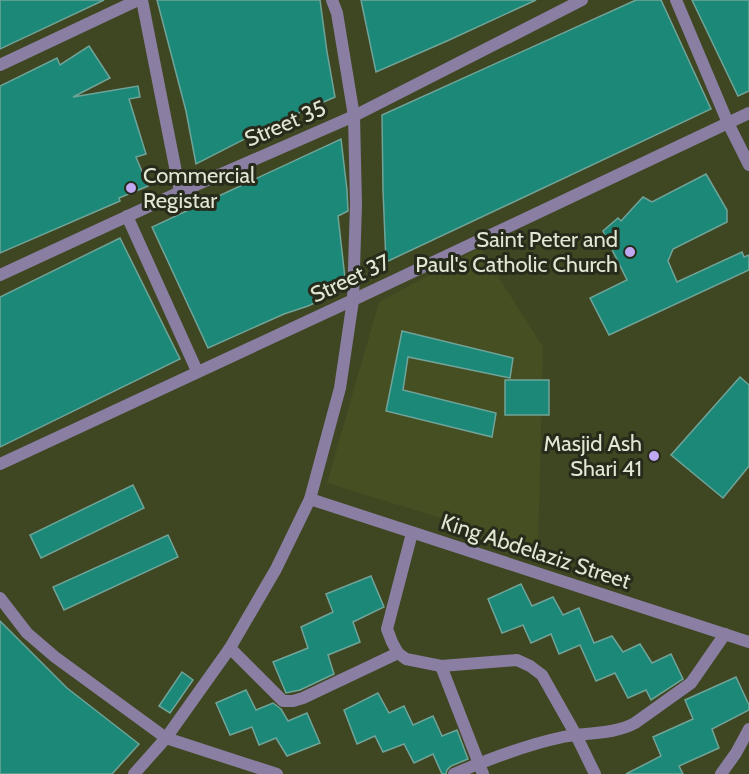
<svg xmlns="http://www.w3.org/2000/svg" width="749" height="774" font-family="Cabin,sans-serif">
  <style>
    .built { fill: #464f22 }
    .building { fill: #1b8878; stroke: #70a499; stroke-width: 1.5 }
    .lines { fill: none; stroke-linecap: round; stroke-linejoin: round }
    .minor { stroke: #8a7ea2; stroke-width: 12 }
    .tertiary { stroke: #8a7ea2; stroke-width: 12 }
    .poi-dot { fill: #c1a8f3; stroke: #272b1b; stroke-width: 2 }
    .labels { text-anchor: middle; stroke-width: 6; stroke-linejoin: round; paint-order: stroke }
    .street-label { font-size: 22px; fill: #e1e7d2; stroke: #272b1b }
    .poi-label { font-size: 22px; fill: #e1e7d2; stroke: #272b1b; text-anchor: end }
  </style>
  <rect width="100%" height="100%" fill="#3f4722"/>
  <!-- built -->
  <path class="built" d="M480,248l63,99 -5,201 -211,-65 52,-181z"/>
  <!-- building -->
  <g class="building">
    <path d="M0,0h104l-104,49z"/>
    <path d="M157,0h163l7,52 8,45 -57,25 -82,42 -10,-53z"/>
    <path d="M361,0h175l-89,41 -71,31z"/>
    <path d="M636,0h25l50,109 -325,153 -3,-72 -1,-75z"/>
    <path d="M692,0h57v91l-11,5z"/>
    <path d="M89,46l21,32 -37,19 65,-11 2,11 -11,2 17,55 -10,3 12,29 -29,12 1,3 -120,52v-167l57,-28 3,7z"/>
    <path d="M341,139l6,51 1,21 -10,5 7,62v11l-37,17 -24,8 -76,34 -56,-121z"/>
    <path d="M706,174l21,36v12l-54,27 -5,12 9,21 65,-30 2,5 5,-2v15l-140,65 -19,-37 37,-18 -24,-49 15,-13 3,3 22,-24 9,5z"/>
    <path d="M120,238l60,121 -180,88v-150z"/>
    <path d="M402,331l111,27 -3,20 -102,-21 -5,33 93,23 -4,24 -106,-26z"/>
    <path d="M740,377l9,8v81l-26,32 -52,-43z"/>
    <rect x="505" y="380" width="44" height="35"/>
    <path d="M133,485l11,23 -103,50 -11,-23z"/>
    <path d="M168,535l10,22 -114,53 -11,-23z"/>
    <path d="M371,576l13,31 -31,15 7,20 -32,13 6,19 -34,16 -14,3 -13,-31 35,-14 -7,-21 32,-15 -7,-18z"/>
    <path d="M521,584l11,22 21,-9 10,18 16,-7 15,35 18,-7 11,16 17,-8 12,19 19,-9 12,25 -32,21 -5,-10 -18,8 -13,-25 -19,8 -16,-36 -21,9 -8,-20 -20,9 -8,-18 -21,8 -14,-34z"/>
    <path d="M0,621l67,67 72,56 -27,30h-112z"/>
    <path d="M182,672l11,8 -23,33 -11,-7z"/>
    <path d="M736,677l13,28v5l-37,19 7,19 -40,18 4,8h-57l35,-18 -8,-19 40,-18 -8,-19z"/>
    <path d="M246,690l10,20 17,-7 8,6 7,12 19,-8 13,30 -33,13 -11,-18 -17,7 -7,-18 -22,8 -14,-32z"/>
    <path d="M378,693l11,20 15,-7 9,19 20,-9 9,20 15,-6 11,29 -17,7 -4,4 -1,4h-4l-9,-20 -19,9 -10,-19 -21,8 -8,-16 -18,8 -13,-34z"/>
  </g>
  <g class="lines">
    <!-- minor -->
    <g class="minor">
      <path d="M142,0l38,192"/>
      <path d="M676,0l52,123 21,42"/>
      <path d="M0,65l138,-65"/>
      <path d="M127,216l70,155"/>
      <path d="M0,464l353,-164 396,-187"/>
      <path d="M412,533l-25,96 5,13 6,11 8,6 35,7 76,-6 13,6 12,9 34,60 19,39"/>
      <path d="M0,598l27,35 28,24 111,81 111,36"/>
      <path d="M230,648l53,53h10l10,-3 95,-45"/>
      <path d="M441,666l42,108"/>
      <path d="M454,774c35,-15 71,-29 109,-37 24,-5 50,-2 72,-14l56,-40 34,-49"/>
      <path d="M721,774l15,-21 13,-24"/>
    </g>
    <!-- tertiary -->
    <g class="tertiary">
      <path d="M0,275l180,-83 174,-76 228,-116"/>
      <path d="M310,499l439,143"/>
      <path d="M134,774l32,-36 64,-90 46,-79 34,-70 30,-111 13,-88 3,-95 -2,-89 -17,-103 -5,-13"/>
    </g>
  </g>
  <!-- markers -->
  <g class="poi-dot">
    <circle cx="131" cy="188" r="6"/>
    <circle cx="630" cy="252" r="6"/>
    <circle cx="654" cy="456" r="6"/>
  </g>
  <g class="labels">
    <!-- street labels -->
    <g class="street-label">
      <text transform="translate(285 123) rotate(-23)" y="8">Street 35</text>
      <text transform="translate(350 278) rotate(-25)" y="8">Street 37</text>
      <text transform="translate(536 551) rotate(18)" y="8">King Abdelaziz Street</text>
    </g>
    <!-- poi labels -->
    <g class="poi-label">
      <text x="143" y="183" text-anchor="start">Commercial<tspan x="143" dy="25">Registar</tspan></text>
      <text x="618" y="247">Saint Peter and<tspan x="618" dy="25">Paul's Catholic Church</tspan></text>
      <text x="642" y="451">Masjid Ash<tspan x="642" dy="25">Shari 41</tspan></text>
    </g>
  </g>
</svg>
